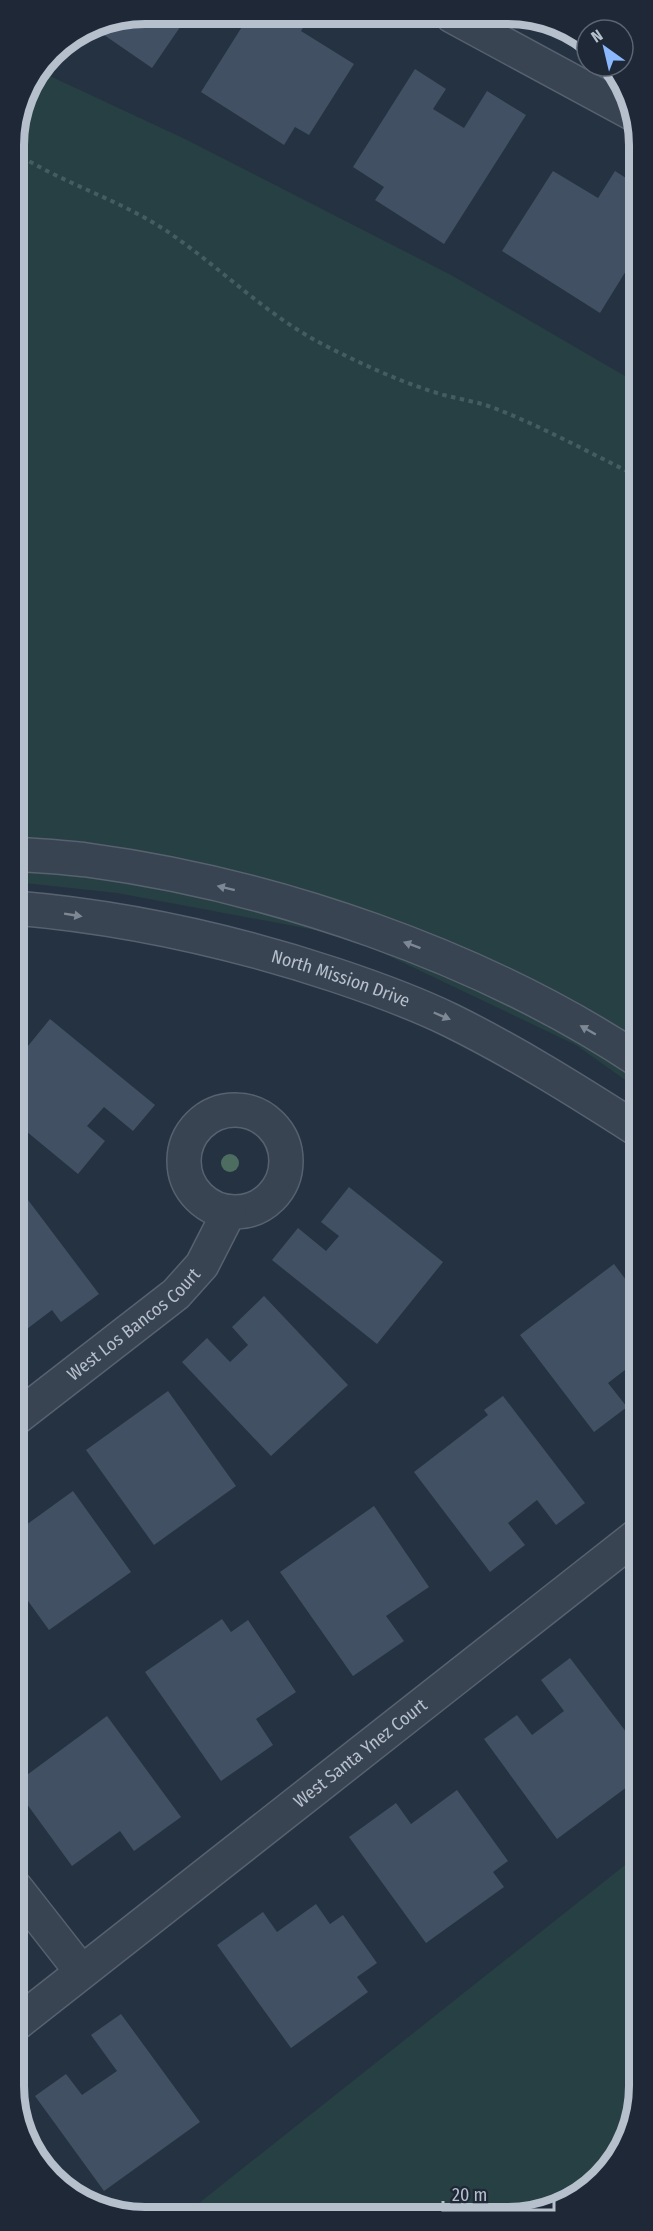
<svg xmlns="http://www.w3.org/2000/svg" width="653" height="2231" font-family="'Fira Sans Condensed',sans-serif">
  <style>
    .green { fill: #274043 }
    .building { fill: #415062 }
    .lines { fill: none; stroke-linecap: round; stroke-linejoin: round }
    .minor-casing { stroke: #57616f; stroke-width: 36 }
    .tertiary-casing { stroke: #57616f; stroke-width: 36 }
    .path { stroke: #455d60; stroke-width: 4; stroke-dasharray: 4.5 4.5; stroke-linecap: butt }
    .minor { stroke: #394452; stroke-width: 33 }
    .tertiary { stroke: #394452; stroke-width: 33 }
    .tree { fill: #4c6d60 }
    .oneway { fill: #7e8895 }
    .labels { text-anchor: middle; stroke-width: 5; stroke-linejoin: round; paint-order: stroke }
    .street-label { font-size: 18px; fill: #b6bfcc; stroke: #1e2837 }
    .rim { fill: none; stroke: #b6bfcc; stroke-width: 8 }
  </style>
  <rect width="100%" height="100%" fill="#253242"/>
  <!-- green -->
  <g class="green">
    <path d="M39,71l146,68 266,136 186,108 1,706 -62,-44 -229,-109 -230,-43 -102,-11 -1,-745 10,-43z"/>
    <path d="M639,1854v240l-32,78 -74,43h-349z"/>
  </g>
  <!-- building -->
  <g class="building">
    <path d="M145,14h44l-37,54 -61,-42 4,-3z"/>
    <path d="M250,14l61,1 -10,16 53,33 -45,71 -14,-8 -11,18 -83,-53z"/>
    <path d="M415,69l31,20 -13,20 31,19 23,-37 39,24 -82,129 -69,-44 9,-13 -31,-20z"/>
    <path d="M553,171l45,27 17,-27 22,14v68l-37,60 -98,-62z"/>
    <path d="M50,1019l105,86 -22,26 -29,-24 -17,19 18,15 -27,33 -63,-52v-60z"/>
    <path d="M16,1184l83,110 -38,28 -9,-12 -37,28z"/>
    <path d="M349,1187l94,75 -66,82 -105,-84 26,-32 28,23 13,-15 -18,-14z"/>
    <path d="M614,1264l24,32v64l-30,23 19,24 -33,25 -74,-97z"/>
    <path d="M264,1296l84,89 -77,71 -89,-94 25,-24 23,24 18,-17 -16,-18z"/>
    <path d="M168,1391l68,95 -82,59 -68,-95z"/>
    <path d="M503,1396l82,107 -29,22 -19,-25 -29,23 17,22 -35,27 -76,-100 74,-57 -4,-5z"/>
    <path d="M73,1491l58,81 -82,58 -34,-47v-72l11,14z"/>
    <path d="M374,1506l55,81 -43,29 18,25 -51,35 -73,-104z"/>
    <path d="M222,1619l9,13 17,-12 48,72 -40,27 17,26 -52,36 -76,-109z"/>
    <path d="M570,1658l69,91v29l-82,61 -73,-100 33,-24 15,20 32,-24 -23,-31z"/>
    <path d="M107,1716l74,101 -47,34 -14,-20 -48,35 -56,-77v-6z"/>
    <path d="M457,1790l51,71 -15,11 11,15 -78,56 -77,-106 47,-34 15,21z"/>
    <path d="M316,1904l14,20 13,-9 34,48 -20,14 11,15 -77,56 -74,-103 46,-33 14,20z"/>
    <path d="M121,2014l79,108 -96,69 -69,-95 31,-22 16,21 35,-24 -26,-36z"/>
  </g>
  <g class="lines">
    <defs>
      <g id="minor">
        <path d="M452,16l183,99"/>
        <circle cx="235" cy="1161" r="51"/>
        <path id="s1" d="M15,1419l161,-125 26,-29 27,-53"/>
        <path d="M16,1888l65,83"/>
        <path id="s2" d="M16,2024l623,-490"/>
      </g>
      <g id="tertiary">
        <path d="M15,854c24,2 48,3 72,6 186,25 394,96 551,200"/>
        <path id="s3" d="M15,908c108,9 217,33 320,67 39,13 78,27 115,45 65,32 127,71 188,110"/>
      </g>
    </defs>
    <!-- minor casing -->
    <use href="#minor" class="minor-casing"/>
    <!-- tertiary casing -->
    <use href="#tertiary" class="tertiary-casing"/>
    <!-- path -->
    <path class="path" d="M14,152c49,32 108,48 157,82 55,38 99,85 161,115 34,17 69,33 105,44 19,6 39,8 57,15 49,19 96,45 143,68"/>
    <!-- minor -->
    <use href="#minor" class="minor"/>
    <!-- tertiary -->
    <use href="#tertiary" class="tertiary"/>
  </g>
  <!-- trees -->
  <circle class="tree" cx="230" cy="1163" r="9"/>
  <!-- one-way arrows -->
  <defs><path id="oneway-solid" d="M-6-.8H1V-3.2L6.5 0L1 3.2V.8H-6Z" transform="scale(1.5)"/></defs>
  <g class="oneway">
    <use href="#oneway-solid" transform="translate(226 888) rotate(-166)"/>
    <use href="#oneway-solid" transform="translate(73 915) rotate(9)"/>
    <use href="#oneway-solid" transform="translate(412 945) rotate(-160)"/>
    <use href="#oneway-solid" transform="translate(442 1016) rotate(23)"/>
    <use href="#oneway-solid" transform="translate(588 1030) rotate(-150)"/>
  </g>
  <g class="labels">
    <!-- street labels -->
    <g class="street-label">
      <text dy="6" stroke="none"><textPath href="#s3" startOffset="334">North Mission Drive</textPath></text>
      <text dy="6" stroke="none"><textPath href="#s1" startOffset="152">West Los Bancos Court</textPath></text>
      <text dy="6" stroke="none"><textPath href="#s2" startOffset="438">West Santa Ynez Court</textPath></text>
    </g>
  </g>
  <!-- crop -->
  <path d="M0 0H653V2231H0ZM145 24H508A121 121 0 0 1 629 145V2086A121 121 0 0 1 508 2207H145A121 121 0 0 1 24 2086V145A121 121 0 0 1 145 24Z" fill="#1e2837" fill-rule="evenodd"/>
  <path class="rim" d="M145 24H508A121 121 0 0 1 629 145V2086A121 121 0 0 1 508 2207H145A121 121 0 0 1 24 2086V145A121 121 0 0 1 145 24Z"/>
  <!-- north arrow -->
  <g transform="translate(605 48) rotate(326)"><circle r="28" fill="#1e2837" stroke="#5b6473" stroke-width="1.5"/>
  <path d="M0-4.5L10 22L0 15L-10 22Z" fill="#8bb7fd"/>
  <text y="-9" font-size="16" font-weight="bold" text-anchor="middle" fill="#b6bfcc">N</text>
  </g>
  <!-- scale -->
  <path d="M443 2201v9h111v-9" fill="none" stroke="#b6bfcc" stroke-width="3"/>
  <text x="452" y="2201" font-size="18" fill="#b6bfcc" stroke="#1e2837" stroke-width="4.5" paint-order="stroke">20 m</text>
</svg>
